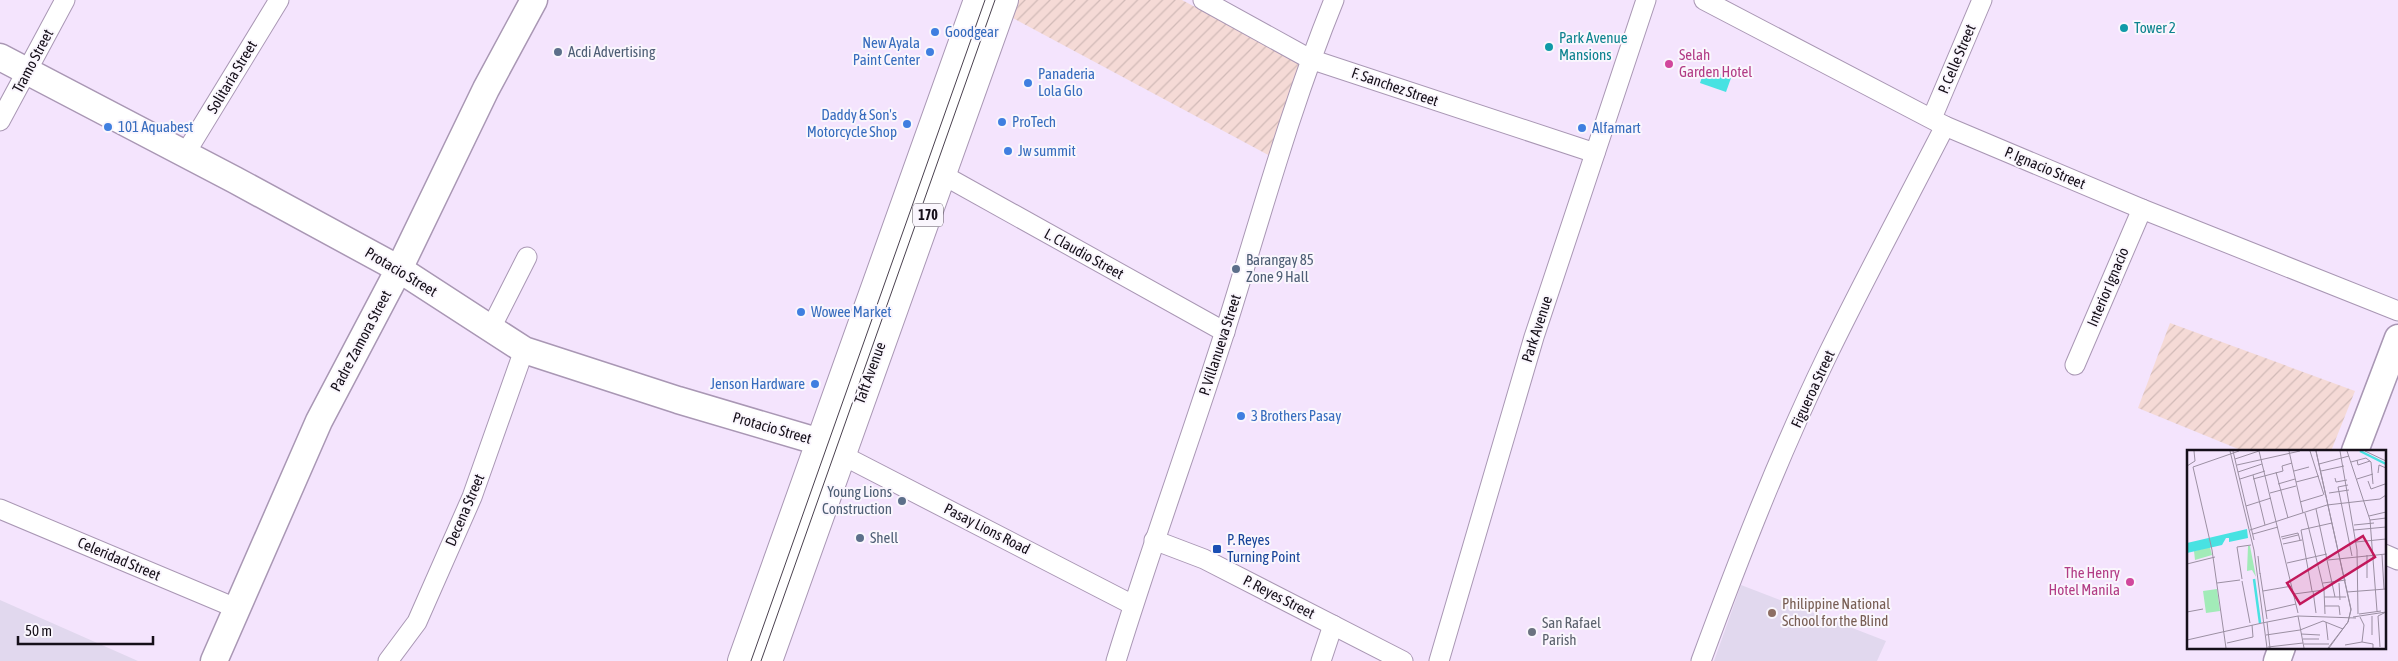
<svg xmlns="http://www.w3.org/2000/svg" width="2398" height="661" font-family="'Asap Condensed',sans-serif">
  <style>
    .industrial { fill: url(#industrial-furrows) }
    .education { fill: #e1d8ee }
    .water { fill: #48e2e2 }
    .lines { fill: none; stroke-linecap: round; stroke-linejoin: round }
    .street-casing { stroke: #a997b4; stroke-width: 21 }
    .secondary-casing { stroke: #a997b4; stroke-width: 29 }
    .primary-casing { stroke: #a997b4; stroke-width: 30 }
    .street { stroke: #fff; stroke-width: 19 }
    .secondary { stroke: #fff; stroke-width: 26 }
    .primary { stroke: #fff; stroke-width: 28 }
    .tram { stroke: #4a414f; stroke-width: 1 }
    .culture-dot { fill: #0f9aa8; stroke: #faf6fd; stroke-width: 2 }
    .shop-dot { fill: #3f7fe0; stroke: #faf6fd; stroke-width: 2 }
    .service-dot { fill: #5c6f8a; stroke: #faf6fd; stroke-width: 2 }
    .hotel-dot { fill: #d1479c; stroke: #faf6fd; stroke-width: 2 }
    .transit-dot { fill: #1a4fb4; stroke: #faf6fd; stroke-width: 2 }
    .education-dot { fill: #8d6e63; stroke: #faf6fd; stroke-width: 2 }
    .worship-dot { fill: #6b7280; stroke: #faf6fd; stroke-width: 2 }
    .labels { text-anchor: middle; stroke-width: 4; stroke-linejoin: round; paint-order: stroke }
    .shield { fill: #faf6fd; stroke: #5a545d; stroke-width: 1 }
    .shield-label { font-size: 14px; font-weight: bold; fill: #150f19 }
    .culture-label { font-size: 15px; fill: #0d838f; stroke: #faf6fd; text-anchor: start }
    .shop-label { font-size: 15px; fill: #366cbe; stroke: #faf6fd; text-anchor: start }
    .service-label { font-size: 15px; fill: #4e5e75; stroke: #faf6fd; text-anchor: start }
    .hotel-label { font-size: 15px; fill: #b23c85; stroke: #faf6fd; text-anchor: start }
    .street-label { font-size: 15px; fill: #150f19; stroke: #faf6fd }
    .transit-label { font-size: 15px; fill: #164399; stroke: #faf6fd; text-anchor: start }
    .education-label { font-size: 15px; fill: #785e54; stroke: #faf6fd; text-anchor: start }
    .worship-label { font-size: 15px; fill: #5b616d; stroke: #faf6fd; text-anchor: start }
    .inset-river { fill: none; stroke: #48e2e2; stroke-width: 2.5 }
    .inset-road { fill: none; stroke: #9b8fa2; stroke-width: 1 }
    .view { fill: #c2185b; fill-opacity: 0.15; stroke: #c2185b; stroke-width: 2.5 }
    .inset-edge { fill: none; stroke: #150f19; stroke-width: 2.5 }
  </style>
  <defs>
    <pattern id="industrial-furrows" width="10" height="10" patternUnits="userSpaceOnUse" patternTransform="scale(1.25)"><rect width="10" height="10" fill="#f5dad6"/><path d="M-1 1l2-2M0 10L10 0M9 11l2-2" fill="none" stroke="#d1bab7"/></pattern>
  </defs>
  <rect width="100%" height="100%" fill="#f4e4fd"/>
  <!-- industrial -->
  <g class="industrial">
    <path d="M1017,0h165l118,63 -28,94 -261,-140z"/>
    <path d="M2170,323l185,68 -24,60h-88l-105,-43z"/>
  </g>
  <!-- education -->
  <g class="education">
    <path d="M1741,585l145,56 -9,20h-163z"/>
    <path d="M0,600l138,61h-138z"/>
  </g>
  <!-- water -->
  <path class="water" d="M1705,68l26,10 -5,14 -26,-9z"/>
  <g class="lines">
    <defs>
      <g id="street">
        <path d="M1203,0l107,59 285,94"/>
        <path d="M1704,0l241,126 197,83 256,102"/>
        <path d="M1932,118l50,-118"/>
        <path d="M0,121l65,-121"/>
        <path d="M185,154l94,-154"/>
        <path d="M943,175l282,157"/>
        <path d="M491,328l36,-71"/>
        <path d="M2075,365l67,-156"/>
        <path d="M840,454l293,151"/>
        <path d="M0,509l238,100"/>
        <path d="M1154,540l50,19 199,102"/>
        <path d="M2384,554l14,6"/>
        <path d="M388,661l29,-39 55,-125 52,-147"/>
        <path d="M1116,661c34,-111 74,-220 109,-330 35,-111 65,-223 109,-331"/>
        <path d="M1321,661l12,-36"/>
        <path d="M1439,661l95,-324 112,-337"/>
        <path d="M1701,661c38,-103 78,-206 126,-305 38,-78 79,-154 118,-230"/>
      </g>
      <g id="secondary">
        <path d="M0,57l235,123 164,89 125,81 154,50 142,42 20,12"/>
        <path d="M2355,451l43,-113"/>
        <path d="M214,661l105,-240 80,-152 87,-180 48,-89"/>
        <path d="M2277,661l5,-14"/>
      </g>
      <g id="primary">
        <path d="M742,661l236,-661"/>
        <path d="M768,661l236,-661"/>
      </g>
    </defs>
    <!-- street casing -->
    <use href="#street" class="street-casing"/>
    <!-- secondary casing -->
    <use href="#secondary" class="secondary-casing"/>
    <!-- primary casing -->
    <use href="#primary" class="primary-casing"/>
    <!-- street -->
    <use href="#street" class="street"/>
    <!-- secondary -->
    <use href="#secondary" class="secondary"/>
    <!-- primary -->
    <use href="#primary" class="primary"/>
    <!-- tram -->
    <g class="tram">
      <path d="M751,661l234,-661"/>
      <path d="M761,661l234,-661"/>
    </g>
  </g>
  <!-- markers -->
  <g class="culture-dot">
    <circle cx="2124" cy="28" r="5"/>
    <circle cx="1549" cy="47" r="5"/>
  </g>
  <g class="shop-dot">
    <circle cx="935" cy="32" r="5"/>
    <circle cx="930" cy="52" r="5"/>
    <circle cx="1028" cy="83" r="5"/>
    <circle cx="1002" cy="122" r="5"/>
    <circle cx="907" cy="124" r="5"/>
    <circle cx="108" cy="127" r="5"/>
    <circle cx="1582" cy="128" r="5"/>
    <circle cx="1008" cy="151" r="5"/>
    <circle cx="801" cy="312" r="5"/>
    <circle cx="815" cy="384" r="5"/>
    <circle cx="1241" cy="416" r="5"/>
  </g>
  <g class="service-dot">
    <circle cx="558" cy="52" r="5"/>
    <circle cx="1236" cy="269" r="5"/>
    <circle cx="902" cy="501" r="5"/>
    <circle cx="860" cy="538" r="5"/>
  </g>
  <g class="hotel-dot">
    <circle cx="1669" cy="64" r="5"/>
    <circle cx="2130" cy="582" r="5"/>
  </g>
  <rect class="transit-dot" x="1212" y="544" width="10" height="10" rx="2.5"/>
  <circle class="education-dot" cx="1772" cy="613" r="5"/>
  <circle class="worship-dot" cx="1532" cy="632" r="5"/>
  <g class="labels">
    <!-- shield labels -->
    <rect class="shield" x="913" y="203.5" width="30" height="23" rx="4"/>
    <g class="shield-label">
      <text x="928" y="220">170</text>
    </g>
    <!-- culture labels -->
    <g class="culture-label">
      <text x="2134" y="33">Tower 2</text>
      <text x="1559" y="43">Park Avenue<tspan x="1559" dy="17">Mansions</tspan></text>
    </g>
    <!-- shop labels -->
    <g class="shop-label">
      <text x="945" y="37">Goodgear</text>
      <text x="920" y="48" text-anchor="end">New Ayala<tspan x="920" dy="17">Paint Center</tspan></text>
      <text x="1038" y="79">Panaderia<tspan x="1038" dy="17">Lola Glo</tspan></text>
      <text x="897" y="120" text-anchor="end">Daddy &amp; Son's<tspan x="897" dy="17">Motorcycle Shop</tspan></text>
      <text x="1012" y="127">ProTech</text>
      <text x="118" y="132">101 Aquabest</text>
      <text x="1592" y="133">Alfamart</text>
      <text x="1018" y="156">Jw summit</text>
      <text x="811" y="317">Wowee Market</text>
      <text x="805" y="389" text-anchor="end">Jenson Hardware</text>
      <text x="1251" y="421">3 Brothers Pasay</text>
    </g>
    <!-- service labels -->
    <g class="service-label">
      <text x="568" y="57">Acdi Advertising</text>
      <text x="1246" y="265">Barangay 85<tspan x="1246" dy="17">Zone 9 Hall</tspan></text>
      <text x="892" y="497" text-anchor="end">Young Lions<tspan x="892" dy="17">Construction</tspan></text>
      <text x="870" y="543">Shell</text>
    </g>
    <!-- hotel labels -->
    <g class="hotel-label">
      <text x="1679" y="60">Selah<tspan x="1679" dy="17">Garden Hotel</tspan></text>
      <text x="2120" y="578" text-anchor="end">The Henry<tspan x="2120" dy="17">Hotel Manila</tspan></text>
    </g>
    <!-- street labels -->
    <g class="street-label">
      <text transform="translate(1957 59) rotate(-67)" y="5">P. Celle Street</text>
      <text transform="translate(33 61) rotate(-62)" y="5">Tramo Street</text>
      <text transform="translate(232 77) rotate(-59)" y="5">Solitaria Street</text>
      <text transform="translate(1395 87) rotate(19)" y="5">F. Sanchez Street</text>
      <text transform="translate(2045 168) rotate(23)" y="5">P. Ignacio Street</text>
      <text transform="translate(1084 254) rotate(29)" y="5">L. Claudio Street</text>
      <text transform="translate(401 272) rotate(31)" y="5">Protacio Street</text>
      <text transform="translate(2108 287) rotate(-67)" y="5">Interior Ignacio</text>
      <text transform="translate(1537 329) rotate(-72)" y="5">Park Avenue</text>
      <text transform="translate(361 341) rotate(-62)" y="5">Padre Zamora Street</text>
      <text transform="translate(1220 345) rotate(-72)" y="5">P. Villanueva Street</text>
      <text transform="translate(870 373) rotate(-70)" y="5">Taft Avenue</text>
      <text transform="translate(1813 389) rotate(-65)" y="5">Figueroa Street</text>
      <text transform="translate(772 428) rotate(16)" y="5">Protacio Street</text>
      <text transform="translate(465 510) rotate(-67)" y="5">Decena Street</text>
      <text transform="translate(987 529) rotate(27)" y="5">Pasay Lions Road</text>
      <text transform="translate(119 559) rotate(23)" y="5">Celeridad Street</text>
      <text transform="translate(1279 597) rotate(27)" y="5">P. Reyes Street</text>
    </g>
    <!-- transit labels -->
    <g class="transit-label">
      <text x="1227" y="545">P. Reyes<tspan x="1227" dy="17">Turning Point</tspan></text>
    </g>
    <!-- education labels -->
    <g class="education-label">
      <text x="1782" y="609">Philippine National<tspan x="1782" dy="17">School for the Blind</tspan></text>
    </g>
    <!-- worship labels -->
    <g class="worship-label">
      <text x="1542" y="628">San Rafael<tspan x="1542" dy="17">Parish</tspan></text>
    </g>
  </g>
  <!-- overview -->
  <g transform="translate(2187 450)">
    <rect width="199" height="199" fill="#f4e4fd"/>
    <path d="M61,96h2l6,31 -4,-7 -5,1zM23,97l2,8 -17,5 -1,-9zM30,139l3,22 -14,2 -3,-22z" fill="#a2ebb8"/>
    <path d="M60,79l1,9 -19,4v-4h-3l-4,7 -35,8v-10z" fill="#48e2e2"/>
    <path class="inset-river" d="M173,1l26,13M67,129l6,44"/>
    <path class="inset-road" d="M43,1l24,99 13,98M46,1l21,89M72,1l39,162M102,1l14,62M123,1l14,44M129,1l35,158 -3,13 -20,26M129,1l35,159 -3,12 -19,26M153,1l17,99 1,64M160,1l23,69 7,91M178,1l21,10M48,9l24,-8M170,10l1,5 12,-4M164,12l15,-4 5,4 2,22M132,14l30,-8M50,15l63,-14M0,16l8,-5 -1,-10M107,21l15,-4M134,21l23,-5M51,22l24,-8M89,22l12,46M191,23l1,-8 7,3M66,25l12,50M148,28l1,4 11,-2M53,29l25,-8M66,29l30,-8 -1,-5 10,-3M170,29l16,-5M181,31l3,8 14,-5M109,32l23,-6M91,34l17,-5M161,35l-10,2 14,69M83,43l26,-7M142,43l20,-3M113,52l23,-7M59,56l25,-8M129,59l19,88M118,63l19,77 1,24M182,66l17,-4M183,70l16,-2M167,75l20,-2M63,80l77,-25 53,-6 6,-4M167,80l32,-3M66,84l25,-7M94,87l17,-4 2,7M95,89l16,-4M169,92l30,-3M96,94l19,-4M180,105v23M195,105l2,34M71,106l2,18M141,110l58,-6M100,113l40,-9M0,114l28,-7M73,123l7,46M55,129l-5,-32 14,-2M55,131l8,42M30,133l23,-3M136,133l23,-3M152,133l1,17M76,141l29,-5M125,141l-11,-61 31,-7M126,141l3,22M160,142l39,-3M107,144l30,-4M137,147h22M138,156h14l1,9M79,161l30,-7M0,162l16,-3M172,164l22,-3M111,166l6,32M166,167l33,-5M173,167l4,8 -2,17 11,2v4M80,172l3,26M139,172l2,18M75,173l36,-7 58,2M114,184l19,1M79,185l34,-5 23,-9 20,8M185,185v-19M116,189h16M0,190l75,-17M40,193l26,-6 -1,-12M117,194h25M158,195l17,-3M81,197l35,-4M193,197l-2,-31 8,-4M39,198l-14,-98 -19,-83 46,-16"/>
    <path class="view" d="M176,86l12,21 -75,47 -13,-21z"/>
    <rect width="199" height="199" class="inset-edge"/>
  </g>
  <!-- scale -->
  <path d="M18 636v8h135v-8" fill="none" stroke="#150f19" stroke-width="2.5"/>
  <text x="25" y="636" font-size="15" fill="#150f19" stroke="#faf6fd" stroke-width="4" paint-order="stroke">50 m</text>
</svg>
